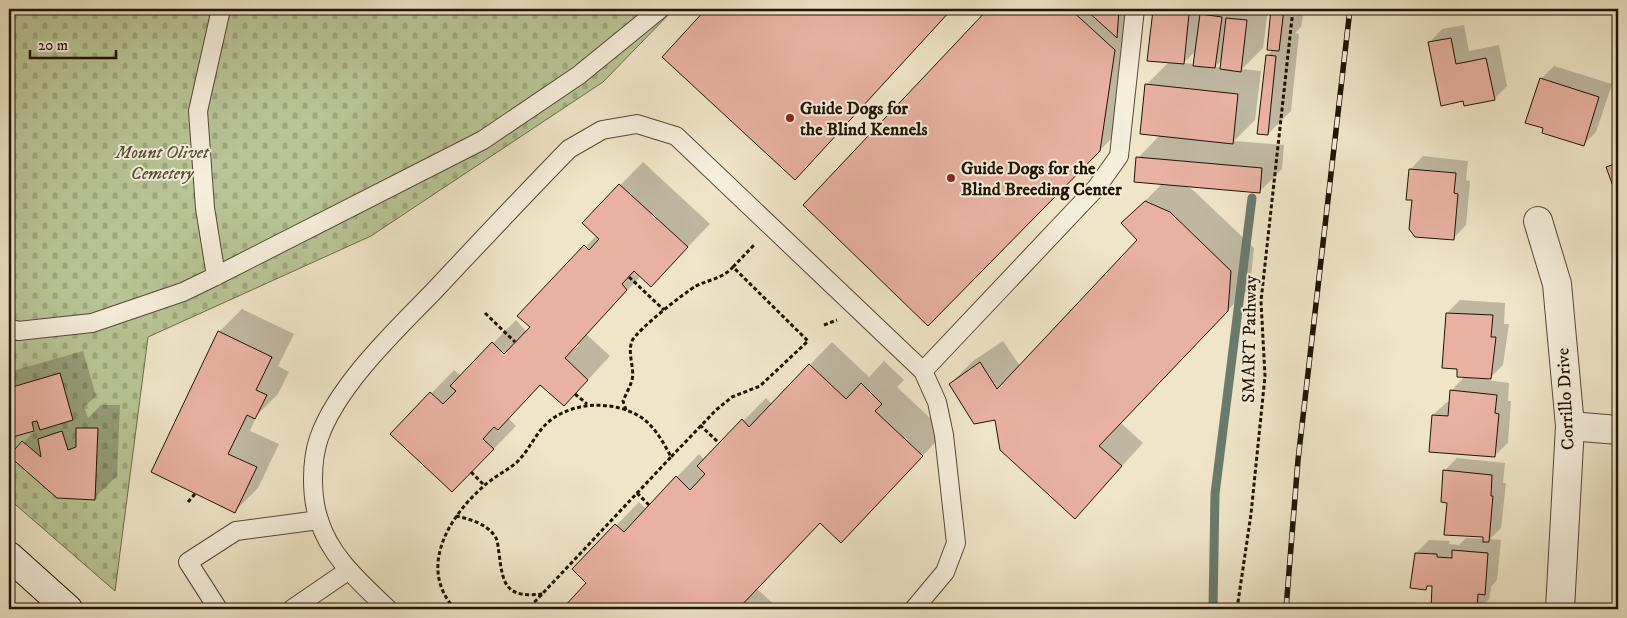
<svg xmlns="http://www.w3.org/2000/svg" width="1627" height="618" font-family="'IM FELL DW Pica',serif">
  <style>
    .cemetery { fill: url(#cemetery-stones); stroke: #6d6c4c }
    .shadow { fill: #0003; fill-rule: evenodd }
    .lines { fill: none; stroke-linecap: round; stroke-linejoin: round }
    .stream { stroke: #6a7a6d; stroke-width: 9 }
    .building { fill: #e8b1a2; stroke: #211302 }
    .service-casing { stroke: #544834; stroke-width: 20 }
    .minor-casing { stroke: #544834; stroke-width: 30 }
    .secondary-casing { stroke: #211302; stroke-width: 30 }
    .path { stroke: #211302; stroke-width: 3; stroke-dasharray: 4 2.5; stroke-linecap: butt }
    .service { stroke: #f5eedb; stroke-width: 18 }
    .minor { stroke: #f5eedb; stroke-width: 28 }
    .secondary { stroke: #f5eedb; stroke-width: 28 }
    .rail-casing { stroke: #211302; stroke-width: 5.5 }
    .rail { stroke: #f5eedb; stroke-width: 4; stroke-dasharray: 11; stroke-linecap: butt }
    .poi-dot { fill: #8f2418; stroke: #f5eedb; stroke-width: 2 }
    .labels { text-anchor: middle; stroke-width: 4; stroke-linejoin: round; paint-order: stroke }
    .poi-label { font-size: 18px; font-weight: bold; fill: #211302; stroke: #f5eedb; text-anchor: start }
    .park-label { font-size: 18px; font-style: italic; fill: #565136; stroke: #f5eedb }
    .street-label { font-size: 18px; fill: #211302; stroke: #f5eedb }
  </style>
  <defs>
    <pattern id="cemetery-stones" width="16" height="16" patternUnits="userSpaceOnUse" patternTransform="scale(1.25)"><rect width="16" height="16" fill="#b9c596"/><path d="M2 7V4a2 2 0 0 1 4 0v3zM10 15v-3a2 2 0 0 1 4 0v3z" fill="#9fa880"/></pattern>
  </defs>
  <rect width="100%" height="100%" fill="#efe5c8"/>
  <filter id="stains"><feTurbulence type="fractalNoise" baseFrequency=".004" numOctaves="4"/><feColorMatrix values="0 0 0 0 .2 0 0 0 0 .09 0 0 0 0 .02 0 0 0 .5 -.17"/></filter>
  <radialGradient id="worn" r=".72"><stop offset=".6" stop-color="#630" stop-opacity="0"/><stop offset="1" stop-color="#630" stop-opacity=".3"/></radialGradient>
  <!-- cemetery -->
  <path class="cemetery" d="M9,9h665l-71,73 -232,154 -223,101 -33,254 -106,-92z"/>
  <!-- shadow -->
  <g class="shadow">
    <path d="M708,9h244l-134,146 -155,-98z"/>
    <path d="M990,9h146l-13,118 -195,197 -123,-119z"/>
    <path d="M1156,9h112l-5,39 -21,21 19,2 -6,49 -21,21 50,4 -2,24 -23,23 -75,-7 9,5 61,58 -4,39 -129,136 22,20 -68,75 -78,-100 -47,-34 23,-23 30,-20 17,25 119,-126 -16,-17 40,-40 -25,-25 22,-23 -14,-50 24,-24 -16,-51zM1197,50l-2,14 -12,-1zM1223,59l-1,8h-7z"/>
    <path d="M1272,9h32l-3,18 -6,6 4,1 -8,77 -23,23 -1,-78 6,-7h-5z"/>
    <path d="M1464,25l5,26 30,-6 8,41 -13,13 -30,1 -35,-57 13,-14z"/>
    <path d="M1554,66l58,18 -16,48 -13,13 -42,-66z"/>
    <path d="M1423,156l45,5 -2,19 4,1 -4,44 -13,14 -40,-40 -3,-29z"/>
    <path d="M1618,157v39l-11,-28z"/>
    <path d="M643,162l67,62 -59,61 -10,-9 -55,58 24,22 -24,26 -45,2 -33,34 8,8 -41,42 -83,-34 62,-64 7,6 55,-56 11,12 4,-5 -12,-11 78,-81 -14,-12z"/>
    <path d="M1460,300l45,3 -1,21h5l-6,41 -15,15 21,3 -1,18h3l-3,42 -14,13 -61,-41 14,-13h3l1,-11 14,-15 -6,-8 -12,-55z"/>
    <path d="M242,309l52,25 -16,32 11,6 -11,22 -21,21 -7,16 29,13 -21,44 -23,23 -83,-39 67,-140z"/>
    <path d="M832,342l37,35 15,-16 20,19 -7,7 48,45 -81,86 -44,4 -63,67 22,20h-216l25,-26 -14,-14 65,-67 7,7 53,-55 6,6 61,-62 6,6z"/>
    <path d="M83,351l13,45 -12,11 4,11 13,-13h19l-3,71 -23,22 -83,-42 25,-27 -27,8v-62l3,-4z"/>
    <path d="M1457,458l48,5 -2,20h3l-5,45 -11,11 11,1 -4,40 -6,7 -2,12 -10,10h-47l2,-24h-5l-3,3 -10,-35 13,-13 21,1 -1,3 10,1 7,-7 18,1v-3l-36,-35 -4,-30z"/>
  </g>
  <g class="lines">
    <!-- stream -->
    <path class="stream" d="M1213,609l2,-115 37,-296"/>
  </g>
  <!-- building -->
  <g class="building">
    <path d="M706,9h246l-157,171 -133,-123z"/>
    <path d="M988,9h82l45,41 -15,101 -172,175 -125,-121z"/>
    <path d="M1085,9h34l-2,29z"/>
    <path d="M1271,9h13l-5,42 -12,-1z"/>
    <path d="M1153,10l36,4 -5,50 -37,-3z"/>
    <path d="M1200,14l22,3 -7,51 -22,-2z"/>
    <path d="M1226,18l21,2 -6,52 -21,-3z"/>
    <path d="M1451,38l5,26 30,-6 9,42 -31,6 -1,-5 -22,5 -13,-64z"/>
    <path d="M1266,55l10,1 -8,79 -11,-1z"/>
    <path d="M1540,78l59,19 -15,49 -42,-13 1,-5 -18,-5z"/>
    <path d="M1145,84l93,10 -5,50 -93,-10z"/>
    <path d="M1136,157l126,11 -2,25 -126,-11z"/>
    <path d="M1618,163v37l-12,-33z"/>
    <path d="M1409,169l47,4 -2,20 4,1 -4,46 -39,-3 -6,-8 3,-29h-6z"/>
    <path d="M619,184l69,63 -37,40 -17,-16 -12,13 5,6 -62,68 23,22 -24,26 -24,-21 -42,45 -4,-3 -11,12 11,10 -42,43 -62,-58 40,-42 13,12 13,-13 -6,-5 42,-44 12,12 26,-27 -13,-11 67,-71 5,5 10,-11 -17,-16z"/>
    <path d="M1145,201l25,11 61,59 -3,40 -129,135 23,20 -47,53 -75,-69 -5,-30 -21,4 -25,-40 31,-22 17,27 140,-149 -16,-17z"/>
    <path d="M1615,294h3v44l-2,-18h2z"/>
    <path d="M1446,313l47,2 -2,22h5l-5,42 -34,-2v-8l-15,-1z"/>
    <path d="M218,331l54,26 -16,33 11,5 -12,24 -8,-4 -19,39 29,13 -22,46 -84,-41z"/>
    <path d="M809,364l37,35 15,-16 21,21 -7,7 48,45 -82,87 -21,-20 -82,86h-176l24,-26 -14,-14 43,-45 9,8 52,-56 14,14 15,-16 -8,-8 22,-23 23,-24 7,8z"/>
    <path d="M60,373l13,47 -33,10 -3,-9 -5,1 2,9 -25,7v-50z"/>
    <path d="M1450,390l47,5 -2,18 4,1 -4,43 -66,-5 3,-37 16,1z"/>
    <path d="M76,428h22l-3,72 -38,-2 -48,-42 13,-15 19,16 -3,-18 24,-8 6,19 8,-3z"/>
    <path d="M1443,470l49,5 -1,21h2l-4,46h-6v-5l-39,-2 3,-32 -6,-1z"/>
    <path d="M1452,550l36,3 -3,42 -7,-1 -1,15h-46l1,-23h-5l-1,4 -16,-2 5,-35 22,1v3l15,1z"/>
  </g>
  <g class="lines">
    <defs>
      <g id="service">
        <path d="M216,276l-11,-68 -7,-97 23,-102"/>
        <path d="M9,328l9,3 74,-8 91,-31 33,-16 267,-136 96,-65 81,-66"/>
        <path d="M923,371l174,-184 22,-31 16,-147"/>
        <path d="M218,609l-30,-47 48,-31 83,-11"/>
        <path d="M292,609l57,-39"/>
        <path d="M388,609c-26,-25 -58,-52 -69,-89 -8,-23 -8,-59 0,-82 18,-52 76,-107 114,-146 45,-48 90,-96 136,-143l33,-19 35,-6 39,12 247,235 14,31 7,33 12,108 -11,29 -31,37"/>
      </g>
      <g id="minor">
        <path d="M1538,221l19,63 13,142 -10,183"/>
        <path d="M1570,426l48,4"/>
      </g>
      <path id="secondary" d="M9,556l59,53"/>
    </defs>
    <!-- service casing -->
    <use href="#service" class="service-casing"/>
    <!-- minor casing -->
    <use href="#minor" class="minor-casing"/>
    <!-- secondary casing -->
    <use href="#secondary" class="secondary-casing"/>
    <!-- path -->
    <g class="path">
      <path d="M733,267l22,-23"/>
      <path d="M629,277l35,33"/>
      <path d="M485,313l30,29"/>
      <path d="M824,325l13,-5"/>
      <path d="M575,394l12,10"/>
      <path d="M626,410l-3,-9c3,-7 7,-14 9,-21 3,-12 -5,-26 0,-39 5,-11 52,-48 64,-55 14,-7 26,-7 37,-19l75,74 -48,45 -28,11 -16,13 -45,47"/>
      <path d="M700,425l19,18"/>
      <path d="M471,472l13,13"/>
      <path d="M637,493l12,12"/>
      <path d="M188,502l7,-8"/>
      <path d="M456,516c14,3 32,8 40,22 2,3 2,11 3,15 4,33 7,45 44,41"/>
      <path d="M455,609c-38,-41 -6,-93 30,-124 9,-8 21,-14 31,-22 15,-14 21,-35 39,-46 23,-15 59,-16 84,-1 14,8 25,27 32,41l-143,152"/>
      <path d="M1237,609l14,-95 14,-138 -4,-75 32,-292"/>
    </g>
    <!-- service -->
    <use href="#service" class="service"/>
    <!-- minor -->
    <use href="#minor" class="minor"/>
    <!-- secondary -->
    <use href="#secondary" class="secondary"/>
    <defs>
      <path id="rail" d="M1286,609l12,-149 52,-451"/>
    </defs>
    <!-- rail casing -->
    <use href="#rail" class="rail-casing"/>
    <!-- rail -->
    <use href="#rail" class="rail"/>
  </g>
  <!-- markers -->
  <g class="poi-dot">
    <circle cx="790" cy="118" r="5"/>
    <circle cx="951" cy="178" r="5"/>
  </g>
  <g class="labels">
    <!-- poi labels -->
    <g class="poi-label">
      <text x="800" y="114">Guide Dogs for<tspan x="800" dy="21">the Blind Kennels</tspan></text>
      <text x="961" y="174">Guide Dogs for the<tspan x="961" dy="21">Blind Breeding Center</tspan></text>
    </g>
    <!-- park labels -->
    <g class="park-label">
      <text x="162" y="158">Mount Olivet<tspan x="162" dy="21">Cemetery</tspan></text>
    </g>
    <!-- street labels -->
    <g class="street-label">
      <text transform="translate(1249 339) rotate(-89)" y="6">SMART Pathway</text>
      <text transform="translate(1565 399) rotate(-93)" y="6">Corrillo Drive</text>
    </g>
  </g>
  <!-- margin -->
  <rect width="1627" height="618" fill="none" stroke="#efe5c8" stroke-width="30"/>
  <rect x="10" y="10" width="1607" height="598" fill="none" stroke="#211302" stroke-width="2.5"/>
  <rect x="15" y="15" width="1597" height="588" fill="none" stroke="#211302"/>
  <!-- scale -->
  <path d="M30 50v8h86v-8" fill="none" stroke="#211302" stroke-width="2.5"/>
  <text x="38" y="50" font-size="15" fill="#211302" stroke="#f5eedb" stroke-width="4" paint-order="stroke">20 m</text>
  <rect width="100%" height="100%" filter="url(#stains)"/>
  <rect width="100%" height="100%" fill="url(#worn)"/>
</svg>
